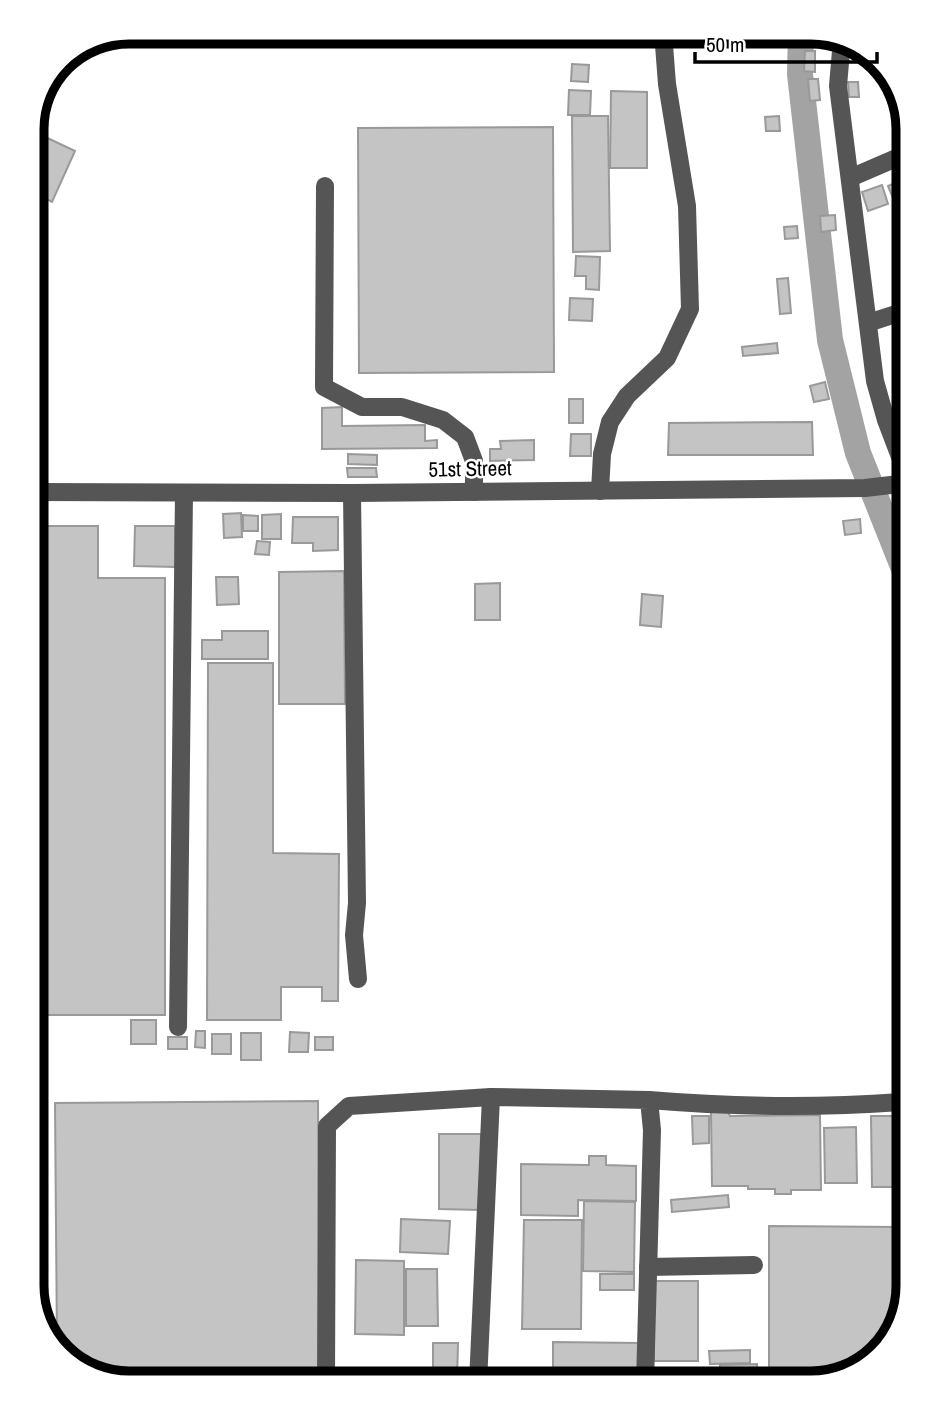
<svg xmlns="http://www.w3.org/2000/svg" width="940" height="1415" font-family="'Archivo Narrow',sans-serif">
  <style>
    .lines { fill: none; stroke-linecap: round; stroke-linejoin: round }
    .canal { stroke: #a3a3a3; stroke-width: 26 }
    .building { fill: #c4c4c4; stroke: #999; stroke-width: 2 }
    .minor { stroke: #555; stroke-width: 18 }
    .labels { text-anchor: middle; stroke-width: 5; stroke-linejoin: round; paint-order: stroke }
    .street-label { font-size: 21px; fill: #000; stroke: #fff }
    .rim { fill: none; stroke: #000; stroke-width: 9 }
  </style>
  <rect width="100%" height="100%" fill="#fff"/>
  <g class="lines">
    <!-- canal -->
    <path class="canal" d="M801,32l-1,42 30,266 28,113 50,126"/>
  </g>
  <!-- building -->
  <g class="building">
    <path d="M805,51h10v21l-11,-1z"/>
    <path d="M572,64l17,1 -1,17 -17,-1z"/>
    <path d="M808,79h10l2,21 -10,1z"/>
    <path d="M848,82h10l1,15h-10z"/>
    <path d="M569,90l22,1 -1,24h-22z"/>
    <path d="M611,91l36,1v76h-37z"/>
    <path d="M572,116h36l2,135 -37,1z"/>
    <path d="M779,116l1,15h-14l-1,-14z"/>
    <path d="M553,127l1,245 -195,1 -1,-245z"/>
    <path d="M39,134l36,17 -23,51 -20,-10v-42z"/>
    <path d="M908,177v26l-2,-5 -11,5 -7,-17z"/>
    <path d="M882,185l6,19 -20,7 -6,-19z"/>
    <path d="M835,215l1,15 -15,2 -1,-16z"/>
    <path d="M797,226l1,12 -13,1 -1,-12z"/>
    <path d="M908,255v9h-2v12l-9,1 -2,-21z"/>
    <path d="M576,256l24,1 -1,33 -13,-1v-13h-11z"/>
    <path d="M788,278l3,35 -11,1 -3,-35z"/>
    <path d="M570,298l23,1 -1,22 -23,-1z"/>
    <path d="M777,343l1,10 -35,3 -1,-9z"/>
    <path d="M825,382l4,17 -15,3 -4,-16z"/>
    <rect x="569" y="399" width="14" height="24"/>
    <path d="M342,407v19l83,-1v16l12,-1v8l-115,1v-41z"/>
    <path d="M812,422l1,33h-145l1,-32z"/>
    <path d="M571,434h20v22h-21z"/>
    <path d="M534,440v20l-44,1v-12h11l-1,-8z"/>
    <path d="M348,454l29,1v10l-29,-1z"/>
    <path d="M347,468h29l1,9h-29z"/>
    <path d="M241,513l1,24 -18,1 -1,-24z"/>
    <path d="M281,514v25h-19v-24z"/>
    <path d="M243,515l15,1v15h-15z"/>
    <path d="M293,517h45v33l-25,1v-8h-21z"/>
    <path d="M860,519l1,14 -16,2 -2,-14z"/>
    <path d="M34,526h64v52h67v437h-131z"/>
    <path d="M135,526h40v41l-41,-1z"/>
    <path d="M257,541l13,1 -1,13 -14,-1z"/>
    <path d="M344,571l1,133h-66v-132z"/>
    <path d="M216,577h22l1,27 -22,1z"/>
    <path d="M500,583v37h-25v-36z"/>
    <path d="M642,594l21,2 -2,31 -21,-2z"/>
    <path d="M222,631h46v28h-66v-19h20z"/>
    <path d="M208,663h65v190l66,1 -1,147h-16v-14h-41v33h-74z"/>
    <rect x="131" y="1020" width="25" height="24"/>
    <path d="M196,1031h9v17l-10,-1z"/>
    <path d="M290,1032l19,1 -1,19h-19z"/>
    <rect x="241" y="1033" width="20" height="27"/>
    <rect x="212" y="1034" width="19" height="20"/>
    <rect x="168" y="1037" width="19" height="12"/>
    <rect x="315" y="1037" width="18" height="13"/>
    <path d="M318,1101l2,282h-197l-43,-13 -23,-23 -2,-244z"/>
    <path d="M711,1112h17l2,4 90,-1 1,75h-30v4h-16v-5h-27v-3h-36z"/>
    <path d="M692,1116h17v27l-16,1z"/>
    <path d="M871,1116h37v71h-36z"/>
    <path d="M856,1127l1,56h-32l-1,-55z"/>
    <path d="M439,1134h42l-1,76 -41,-1z"/>
    <path d="M589,1156h17v9l30,1v35l-58,-1v16l-57,-1v-51l68,1z"/>
    <path d="M728,1195l1,12 -57,5 -1,-12z"/>
    <path d="M584,1201l51,1 -1,70 -51,-1z"/>
    <path d="M401,1219l49,2 -2,33 -48,-2z"/>
    <path d="M524,1220h58l-1,109h-59z"/>
    <path d="M769,1226l129,1 -1,103 -2,5 -36,36 -44,11h-46z"/>
    <path d="M356,1260l48,1v74l-49,-1z"/>
    <path d="M406,1269h31l1,57h-32z"/>
    <rect x="600" y="1274" width="34" height="16"/>
    <rect x="654" y="1281" width="44" height="80"/>
    <path d="M553,1342l86,1 -1,40h-85z"/>
    <path d="M433,1343h25l-1,37h-24z"/>
    <path d="M750,1350v13l-40,1 -1,-13z"/>
    <path d="M757,1364v19h-37v-18z"/>
    <path d="M681,1369l16,1v13h-16z"/>
  </g>
  <g class="lines">
    <!-- minor -->
    <g class="minor">
      <path d="M842,39l-4,47 37,295 11,39 22,58"/>
      <path d="M850,178l58,-25"/>
      <path d="M325,186l-1,201 38,20h40l41,13 22,17 9,24v31"/>
      <path d="M868,323l40,-13"/>
      <path d="M600,491l2,-37 8,-32 17,-26 40,-38 23,-49 -3,-103 -20,-122 -4,-52"/>
      <path d="M32,492l320,1 513,-5 43,-5"/>
      <path d="M352,493l5,410 -3,32 4,44"/>
      <path d="M178,1027l6,-534"/>
      <path d="M649,1100c84,7 168,8 252,2"/>
      <path d="M648,1267l106,-2"/>
      <path d="M326,1383l1,-257 22,-20 142,-9 158,3 3,30 -7,253"/>
      <path d="M478,1383l13,-286"/>
    </g>
  </g>
  <g class="labels">
    <!-- street labels -->
    <g class="street-label">
      <text transform="translate(470 469) rotate(-1)" y="7">51st Street</text>
    </g>
  </g>
  <!-- crop -->
  <path d="M0 0H940V1415H0ZM129 44H811A85 85 0 0 1 896 129V1286A85 85 0 0 1 811 1371H129A85 85 0 0 1 44 1286V129A85 85 0 0 1 129 44Z" fill="#fff" fill-rule="evenodd"/>
  <path class="rim" d="M129 44H811A85 85 0 0 1 896 129V1286A85 85 0 0 1 811 1371H129A85 85 0 0 1 44 1286V129A85 85 0 0 1 129 44Z"/>
  <!-- scale -->
  <path d="M695 52v10h182v-10" fill="none" stroke="#000000" stroke-width="3.5"/>
  <text x="706" y="52" font-size="21" fill="#000000" stroke="#ffffff" stroke-width="5" paint-order="stroke">50 m</text>
</svg>
